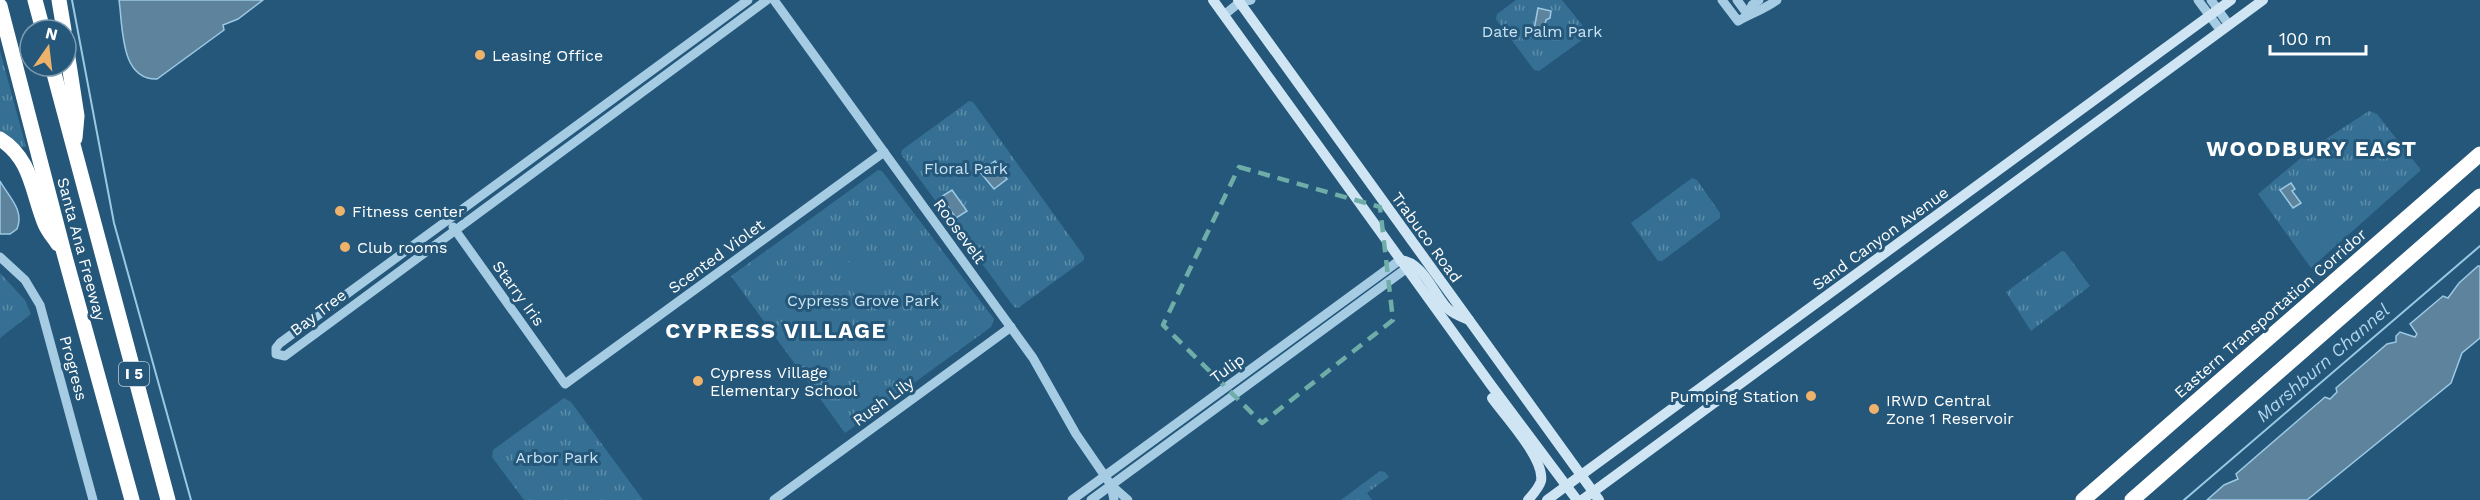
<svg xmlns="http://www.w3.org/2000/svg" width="2480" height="500" font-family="'Work Sans',sans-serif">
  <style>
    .grass { fill: url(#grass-tufts) }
    .pitch { fill: #357094 }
    .water { fill: #5e839c; stroke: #9bc9e4; stroke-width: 1.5 }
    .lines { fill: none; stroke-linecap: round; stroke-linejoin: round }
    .stream { stroke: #9bc9e4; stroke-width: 2 }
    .tertiary { stroke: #a6cce4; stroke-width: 9 }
    .secondary { stroke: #cfe5f4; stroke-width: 10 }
    .motorway { stroke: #fff; stroke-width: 15 }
    .marked { fill: none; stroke: #6fada8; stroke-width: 4.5; stroke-dasharray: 12 8; stroke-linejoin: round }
    .poi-dot { fill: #eeb26a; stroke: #245779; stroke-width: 2 }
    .labels { text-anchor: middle; stroke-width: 6; stroke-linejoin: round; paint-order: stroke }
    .shield { fill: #245779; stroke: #bdcdd7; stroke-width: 1.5 }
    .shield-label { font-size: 15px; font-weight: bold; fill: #fff }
    .park-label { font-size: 16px; fill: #c9e3f3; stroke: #245779 }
    .poi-label { font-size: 16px; fill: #fff; stroke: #245779; text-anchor: start }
    .street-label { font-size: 16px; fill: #fff; stroke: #245779 }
    .water-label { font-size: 18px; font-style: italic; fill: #b1d5ec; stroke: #245779 }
    .district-label { font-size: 22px; font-weight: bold; letter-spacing: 1.5px; fill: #fff; stroke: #245779 }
  </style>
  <defs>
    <pattern id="grass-tufts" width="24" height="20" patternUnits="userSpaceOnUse" patternTransform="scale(1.5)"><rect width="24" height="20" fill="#357094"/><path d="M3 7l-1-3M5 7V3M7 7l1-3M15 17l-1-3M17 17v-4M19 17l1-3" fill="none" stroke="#5d8da9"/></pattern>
  </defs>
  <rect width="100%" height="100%" fill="#245779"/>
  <!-- grass -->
  <g class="grass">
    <path d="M1516,0h46l25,31 -1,6 -47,34 -5,-1 -38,-51 1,-5z"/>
    <path d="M0,51l26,96 -8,1 -18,-14z"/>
    <path d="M969,101l4,1 111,154v4l-66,48 -4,-1 -113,-153 1,-4z"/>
    <path d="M2369,111l8,3 44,56 -110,98 -53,-74 57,-48z"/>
    <path d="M878,170l4,1 112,148 -3,8 -146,106 -114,-157z"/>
    <path d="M1692,178l5,2 23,33v5l-58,43h-4l-27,-38z"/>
    <path d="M2062,251l3,1 25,34 -59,45 -25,-39z"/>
    <path d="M0,273l25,27 6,14 -31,24z"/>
    <path d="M564,398l7,4 72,98h-119l-32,-43 1,-7z"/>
    <path d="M1380,471l5,1 4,5 -22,16 5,7h-31z"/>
  </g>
  <!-- pitch -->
  <g class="pitch">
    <path d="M2372,127l9,12 -22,16 -9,-12z"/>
    <path d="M2333,224l10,14 -28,22 -12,-15z"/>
    <path d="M863,255l12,6 10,18 -22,18 -7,-1 -17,-24 13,-13z"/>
    <path d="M788,267l42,58 -29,21 -42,-58z"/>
    <path d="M947,312l16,22 -11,9 -17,-22z"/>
    <path d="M870,384l9,13 -21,16 -9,-13z"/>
  </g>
  <!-- water -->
  <g class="water">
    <path d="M119,0h144l-25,19 -15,6 1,5 -67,49c-37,1 -34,-52 -38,-79z"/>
    <path d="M1538,8l13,3 -1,7 -4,2 -3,12 -9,-2z"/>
    <path d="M995,161l12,18 -13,10 -14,-17z"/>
    <path d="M0,181c8,15 25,29 17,48l-7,5h-10z"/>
    <path d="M2291,183l4,6 -3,2 9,12 -8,5 -13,-18z"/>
    <path d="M952,190l15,21 -11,7 -15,-21z"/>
    <path d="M2478,266h2v72l-18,15 -11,30 -144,117h-100l17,-15 14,-6 -2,-5 89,-77 5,2 7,-7 -1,-4 51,-44 9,-2v-6l4,-4 15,5 2,-3 -7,-10 33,-28 5,2 11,-15z"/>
  </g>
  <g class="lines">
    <!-- stream -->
    <g class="stream">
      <path d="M72,0l42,223 77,277"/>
      <path d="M2184,500l296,-254"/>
    </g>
    <!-- tertiary -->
    <g class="tertiary">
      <path d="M748,0l-468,343 -4,5v6l9,2 482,-356"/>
      <path d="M774,0l259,358 43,76 35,51 17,15"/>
      <path d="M1722,0l16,21c14,-8 25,-11 39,-21"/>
      <path d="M1737,0l11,15"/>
      <path d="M2198,0l23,31"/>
      <path d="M2211,0l18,25"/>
      <path d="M1224,15l16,-13 11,-2"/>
      <path d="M1748,15l4,-10 7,-5"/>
      <path d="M453,227l112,157 319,-232"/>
      <path d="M0,257l25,23 15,25 53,195"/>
      <path d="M1111,485l3,15"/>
      <path d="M774,500l237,-173"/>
      <path d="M1072,500l328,-240"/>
      <path d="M1091,500l316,-232"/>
    </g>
    <!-- secondary -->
    <g class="secondary">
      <path d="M1213,0l278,385 86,115"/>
      <path d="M1238,0l361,500"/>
      <path d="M1400,260c23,2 33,33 47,48 6,6 14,9 22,12"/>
      <path d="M1492,398c13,18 53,61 49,83 -2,7 -8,13 -13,19"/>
      <path d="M1547,500l684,-500"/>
      <path d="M1582,500l681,-500"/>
    </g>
    <!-- motorway -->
    <g class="motorway">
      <path d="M35,0l8,30"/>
      <path d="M59,0l5,30"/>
      <path d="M0,6l64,247 68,247"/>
      <path d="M66,45l11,71 -2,22"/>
      <path d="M52,66l116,434"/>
      <path d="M0,139c32,20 32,54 45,85 3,7 9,14 13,20"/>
      <path d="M2083,500l397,-346"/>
      <path d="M2132,500l348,-304"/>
    </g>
  </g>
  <!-- marked area -->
  <path class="marked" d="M1239,167l141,40 13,113 -131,103 -99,-98z"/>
  <!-- markers -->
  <g class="poi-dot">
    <circle cx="480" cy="55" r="6"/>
    <circle cx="340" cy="211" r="6"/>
    <circle cx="345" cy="247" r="6"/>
    <circle cx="698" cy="381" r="6"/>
    <circle cx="1811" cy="396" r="6"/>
    <circle cx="1874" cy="409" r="6"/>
  </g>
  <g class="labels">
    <!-- shield labels -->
    <rect class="shield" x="119" y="362" width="30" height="24" rx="4.5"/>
    <g class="shield-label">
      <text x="134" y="379">I 5</text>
    </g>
    <!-- park labels -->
    <g class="park-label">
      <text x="1542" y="37">Date Palm Park</text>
      <text x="966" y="174">Floral Park</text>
      <text x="863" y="306">Cypress Grove Park</text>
      <text x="557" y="463">Arbor Park</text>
    </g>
    <!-- poi labels -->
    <g class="poi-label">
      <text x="492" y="61">Leasing Office</text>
      <text x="352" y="217">Fitness center</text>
      <text x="357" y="253">Club rooms</text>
      <text x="710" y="378">Cypress Village<tspan x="710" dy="18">Elementary School</tspan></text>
      <text x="1799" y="402" text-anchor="end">Pumping Station</text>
      <text x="1886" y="406">IRWD Central<tspan x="1886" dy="18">Zone 1 Reservoir</tspan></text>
    </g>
    <!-- street labels -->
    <g class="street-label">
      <text transform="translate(960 231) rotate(54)" y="6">Roosevelt</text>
      <text transform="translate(1427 237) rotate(54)" y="6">Trabuco Road</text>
      <text transform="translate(1880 238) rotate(-36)" y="6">Sand Canyon Avenue</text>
      <text transform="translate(82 249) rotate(75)" y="6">Santa Ana Freeway</text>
      <text transform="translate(716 256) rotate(-36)" y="6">Scented Violet</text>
      <text transform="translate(519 293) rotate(54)" y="6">Starry Iris</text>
      <text transform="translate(318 312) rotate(-37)" y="6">Bay Tree</text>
      <text transform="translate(2270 313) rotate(-41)" y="6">Eastern Transportation Corridor</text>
      <text transform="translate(74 368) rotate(75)" y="6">Progress</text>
      <text transform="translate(1227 368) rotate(-36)" y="6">Tulip</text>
      <text transform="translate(883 401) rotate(-36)" y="6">Rush Lily</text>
    </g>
    <!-- water labels -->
    <g class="water-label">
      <text transform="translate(2323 363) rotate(-41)" y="6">Marshburn Channel</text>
    </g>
    <!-- district labels -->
    <g class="district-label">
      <text x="2312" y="156">WOODBURY EAST</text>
      <text x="776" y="338">CYPRESS VILLAGE</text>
    </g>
  </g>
  <!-- north arrow -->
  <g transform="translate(48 48) rotate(14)"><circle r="28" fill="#245779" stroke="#7c9aaf" stroke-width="1.5"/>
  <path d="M0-4.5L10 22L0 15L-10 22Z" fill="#eeb26a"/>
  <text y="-9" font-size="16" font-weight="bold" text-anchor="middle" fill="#ffffff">N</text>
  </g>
  <!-- scale -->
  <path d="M2270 45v9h96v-9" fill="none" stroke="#ffffff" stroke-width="3"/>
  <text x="2279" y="45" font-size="18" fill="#ffffff" stroke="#245779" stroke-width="4.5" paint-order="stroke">100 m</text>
</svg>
